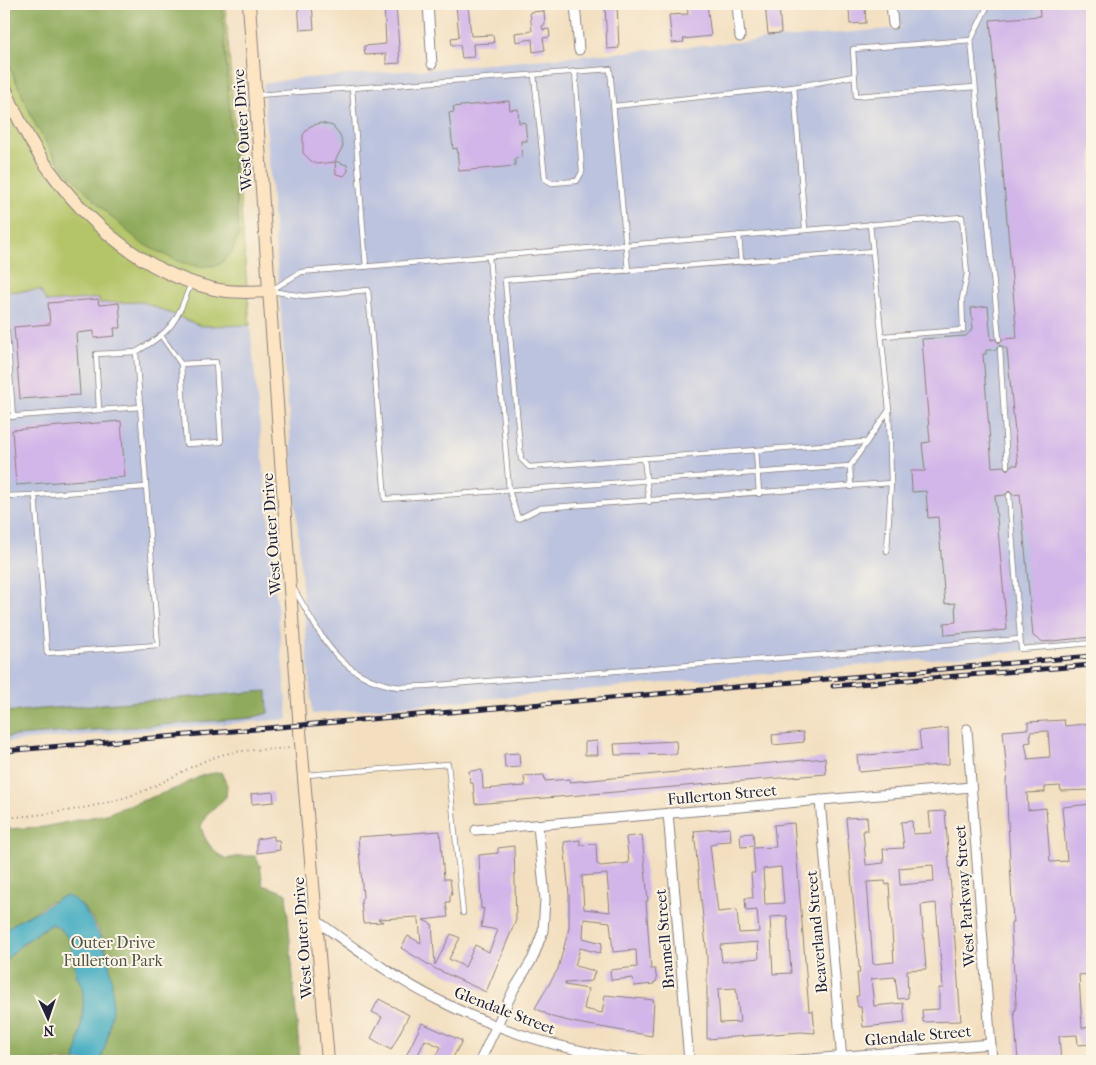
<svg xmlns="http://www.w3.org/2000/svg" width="1096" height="1065" font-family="'IM FELL French Canon',serif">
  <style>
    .industrial { fill: #bcc3de }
    .green { fill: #b4c467; stroke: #6b7351 }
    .forest { fill: #8faa5c; stroke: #58664c }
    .water { fill: #42acc1; stroke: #32677e }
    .building { fill: #d2b5e9; fill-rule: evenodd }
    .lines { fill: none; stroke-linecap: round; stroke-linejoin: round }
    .lane-casing { stroke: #8a807e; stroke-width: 6 }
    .street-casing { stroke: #8a807e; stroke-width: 11 }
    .secondary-casing { stroke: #8a807e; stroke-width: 14 }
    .path { stroke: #8a807e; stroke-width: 2; stroke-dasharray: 1 4; stroke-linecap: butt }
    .lane { stroke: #fff; stroke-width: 4.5 }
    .street { stroke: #fff; stroke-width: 9 }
    .secondary { stroke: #fde5c4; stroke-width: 12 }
    .rail-casing { stroke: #22223b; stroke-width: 5 }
    .rail { stroke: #fcf5e5; stroke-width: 3; stroke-dasharray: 9; stroke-linecap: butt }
    .labels { text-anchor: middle; stroke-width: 4; stroke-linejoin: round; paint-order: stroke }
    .street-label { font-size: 16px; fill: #22223b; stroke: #fcf5e5 }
    .park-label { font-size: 16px; fill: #4e5348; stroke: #fcf5e5 }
  </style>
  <rect width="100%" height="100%" fill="#fcf5e5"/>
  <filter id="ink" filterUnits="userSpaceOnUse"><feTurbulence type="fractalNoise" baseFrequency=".02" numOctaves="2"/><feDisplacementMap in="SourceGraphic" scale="10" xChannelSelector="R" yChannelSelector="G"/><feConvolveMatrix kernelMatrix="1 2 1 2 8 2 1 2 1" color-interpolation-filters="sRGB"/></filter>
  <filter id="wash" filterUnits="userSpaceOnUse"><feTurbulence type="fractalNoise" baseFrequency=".0096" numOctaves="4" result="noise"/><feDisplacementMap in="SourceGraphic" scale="20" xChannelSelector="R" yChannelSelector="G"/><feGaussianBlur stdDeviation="1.12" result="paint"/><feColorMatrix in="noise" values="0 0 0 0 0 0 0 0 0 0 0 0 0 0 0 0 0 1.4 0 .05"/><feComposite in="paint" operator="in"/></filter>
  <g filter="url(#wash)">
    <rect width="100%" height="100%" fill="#f3dfc0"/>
    <!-- industrial -->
    <g class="industrial">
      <path d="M898,4h194v641l-780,69 -49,-630 28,-5 127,-9 482,-42z"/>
      <path d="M41,290l6,12 52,-4 1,5 43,-1 58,24 49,-1 38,394 -284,23v-450z"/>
    </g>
    <!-- green -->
    <path class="green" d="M4,4h221l25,321 -49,1 -58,-24 -43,1 -1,-5 -52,4 -7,-12 -36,2z"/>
    <!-- forest -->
    <g class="forest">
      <path d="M4,4h218l17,231 -7,17 -13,13 -19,2 -23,-6 -36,-18 -33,-29 -50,-52 -22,-36 -29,-65z"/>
      <path d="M267,691l1,22 -17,5 -247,19v-25z"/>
      <path d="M221,772l6,13 -1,12 -20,18 -5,11c3,14 11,25 24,33l16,-3h14l5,9 3,20 23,8 14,168h-200c15,-37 16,-88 1,-126 -4,-11 -13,-21 -19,-30l-31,-4 -47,31v-103l40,-2 62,-13 71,-26 26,-13z"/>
      <path d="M51,924c22,8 21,30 25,49 1,5 5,9 6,15 4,20 -3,53 -7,73h-71v-99l12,-13z"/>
    </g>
    <!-- water -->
    <path class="water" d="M67,896c11,4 16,11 22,21 29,41 29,98 11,144h-25c4,-20 11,-53 7,-73 -1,-6 -5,-10 -6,-15 -4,-19 -3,-41 -25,-49 -17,10 -34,23 -47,38v-30c11,-12 25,-16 38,-23 10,-6 13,-11 25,-13z"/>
    <g id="blocks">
      <!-- building -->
      <g class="building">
        <path d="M298,4h14l2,25 -14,1z"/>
        <path d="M384,4h12l4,59 -14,1v-10l-21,1 -1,-9 22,-2z"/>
        <path d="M456,4h12l3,32 22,-1 1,8 -21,1 1,13 -12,1 -2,-13h-8l-1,-7 8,-1z"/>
        <path d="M605,4h12l2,44 -12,1z"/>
        <path d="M707,4l4,32 -28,3 1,3 -12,1 -3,-28 19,-1 -1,-9z"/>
        <path d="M765,4h14l2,29 -13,1z"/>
        <path d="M1039,4h53v633l-49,5 -10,-6 -13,-142 -7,1 -4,-4 -4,4 -10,1 12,134 -62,5 -1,-12 12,-1 -1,-19 -10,1 -7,-87 -10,1 -2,-27 -14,1 -1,-21h14l-3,-28 8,-1 -8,-103 44,-3 7,-8 -2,-20 17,-2 3,34 4,-1 4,4 4,-4 14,-1 -27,-318 50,-4zM999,345l8,4 11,116h-7l-4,5 -4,-4 -11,1 -9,-113h3v-4h10z"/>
        <path d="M865,8l1,15 -16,1 -1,-15z"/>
        <path d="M544,11l1,14 -3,1 1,4 6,-1 1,8 -7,1 2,12 -12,2 -1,-13 -16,3 -1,-9 17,-2 -2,-19z"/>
        <path d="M509,101l1,9 8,-1 1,14 6,-1 2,19h-6l1,16 -7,1v8l-56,5 -2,-23 -4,1 -4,-36 5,-1 -1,-5z"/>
        <path d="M321,123l12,3 7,9 3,11 -8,15 12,4 1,6 -4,5 -8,-2 -1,-12 -19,2 -5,-3 -8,-8v-18l7,-9z"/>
        <path d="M98,299l1,6 20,-2 2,25h-7l1,8 -21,2v-7l-18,2 4,62 -60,4 -6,-72 36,-3 -2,-21z"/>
        <path d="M121,421l4,56 -109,8 -4,-55z"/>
        <path d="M1064,720l1,6 27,-3v67l-31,1 -1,-5 -15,1v5l-18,1 1,17 18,-2 4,54 17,-1 -5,-54 30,-3v170l-13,1 3,53 10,-1v17l-14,1 -1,-10 -18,1 2,25h-43l-4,-51h2v-9l-5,-70v-9h2l-7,-141 1,-8 -4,-42 25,-2v-7zM1048,731l2,26 -22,2 -3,-16 6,-1 -1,-10z"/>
        <path d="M948,728l1,36 -90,8 -2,-16 64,-6 -2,-19z"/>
        <path d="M803,732l1,10 -31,3 -1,-10z"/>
        <path d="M597,741l1,14h-13v-13z"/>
        <path d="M676,741l1,13 -62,1 -1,-11z"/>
        <path d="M519,753l1,14 -15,1 -1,-14z"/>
        <path d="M825,758l1,16 -351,30 -2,-21h-3l-1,-12 13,-1 1,19 42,-3 -1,-10 20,-1 1,6 25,-2v3z"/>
        <path d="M273,792l1,10 -22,2 -1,-10z"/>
        <path d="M945,811l16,210 -38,1 -1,-12 17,-1v-21h4l-7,-85 -15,2 5,64 -19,1 1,28 -10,1 -3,-22 -24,2 3,27 29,-3 2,20 -42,4 -2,-20h-3l-2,-11h3l-2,-23h3l-1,-8 -13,-147 21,-1 1,13h-5l3,35 18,-2 -1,-14 21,-1 -3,-26 11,-1 1,13 18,-1 -2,-21zM933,865l1,17 -34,3 -1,-17zM885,881l1,4 3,-1 5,78 -21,2 -6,-82z"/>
        <path d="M794,823l15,188h4l2,22 -14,-1 -94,7v-83l-13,-125 36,-3 1,13 -15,1v2l-6,1 8,67 19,-2 2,23 20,-1 -2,-22 -11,1 -1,-13h8l-2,-25h4l-2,-25 23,-1 -2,-22zM781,867l3,36 -19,1 -2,-35zM787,916l4,57 -18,1 -3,-57zM758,942l1,16 -37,4 -2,-17zM736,988l4,34 -20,1 -2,-34z"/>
        <path d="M440,831l4,48h6l2,16h-2v7h-4l2,15 -25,3 9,4 3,41 16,-31 9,4 -11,21 16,8 10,-22 14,7 9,-22 -17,-3 3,-19 -3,1 -2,-54 19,-2v-5l16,-2 2,74 -30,72 -50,-23 -35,-21 7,-12 13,7 -2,-23h-2l2,-3 -41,2 5,3 -20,1 -2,-23 2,-3 -5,-60z"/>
        <path d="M753,833l1,13 -13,1 -1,-13z"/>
        <path d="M642,835l6,66h-2l3,43 2,25h4l2,12 -3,1v2l-20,2 -1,-8 -22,2 -1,-10 27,-3 -1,-17 -23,2 -3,-30 -26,-3 -1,19 19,5 -2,10 -20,-5 -5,18 20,5 -3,10 -27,2v2l23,4 -4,20 18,4 3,-18 49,5 -2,36 -75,-13 -25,-6 -17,-9 23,-39 11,-41v-33l-5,-53 16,-2v5l16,-1 1,20 4,2 28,-3 -3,-26zM607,874l3,38 -26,-3 -2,-33z"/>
        <path d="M274,836v4h5l1,10 -23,3v-14z"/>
        <path d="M379,999l30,16 -18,35 -20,-12 11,-21 -10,-5z"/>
        <path d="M422,1023l40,18 -11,20h-17l7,-14 -16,-7 -10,21 -10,-3z"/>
      </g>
    </g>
  </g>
  <g filter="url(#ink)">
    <use href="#blocks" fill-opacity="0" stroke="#8a807e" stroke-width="1"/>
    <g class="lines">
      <defs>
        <g id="lane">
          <path d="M985,4l1,5 -15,31 28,299"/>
          <path d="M971,40l-118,9 3,47 119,-9"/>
          <path d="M534,75l11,104 7,4 25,-2 5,-9 -7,-101"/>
          <path d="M794,87l60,-11"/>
          <path d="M352,88l14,179"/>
          <path d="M257,95l353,-26 18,202"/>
          <path d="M614,106l180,-19 11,142"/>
          <path d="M739,235l2,27"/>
          <path d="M489,256l20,234 9,29 22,-11 351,-25"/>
          <path d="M270,291l34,5 64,-6 17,209 465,-33 39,-56 -19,-186"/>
          <path d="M270,291l31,-19 661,-55 5,57 -5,25 1,31 -80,6"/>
          <path d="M7,332l6,85"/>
          <path d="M162,337l19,27 5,80 35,-2 -5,-80 -35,2"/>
          <path d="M1000,349l7,117"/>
          <path d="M99,410l-3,-56 40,-2"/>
          <path d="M4,417l137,-10"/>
          <path d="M865,442l-336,25 -8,-8 -16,-179 368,-29"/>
          <path d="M756,450l3,44"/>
          <path d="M644,458l5,44"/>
          <path d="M850,466l1,21"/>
          <path d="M146,487l-111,8 12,158 111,-8 -22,-293c38,-22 40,-30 55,-69"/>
          <path d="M4,493v3l31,-1"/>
          <path d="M1009,495l12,154 71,-6"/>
          <path d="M887,551l4,-68 -2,-73"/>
          <path d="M294,589c27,45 41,85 98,97 10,2 23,0 34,0l594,-47"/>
          <path d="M306,775l142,-11 15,149"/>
        </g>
        <g id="street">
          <path d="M428,4l4,60"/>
          <path d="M575,4l4,46"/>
          <path d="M737,4l3,33"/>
          <path d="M891,4l2,20"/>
          <path d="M967,729l25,332"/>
          <path d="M820,800l22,261"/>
          <path d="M668,813l21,248"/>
          <path d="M476,830l495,-43"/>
          <path d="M317,921c39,28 78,58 121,79 65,33 134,53 206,61"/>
          <path d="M480,1061l34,-72 19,-31 10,-27 2,-32 -7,-74"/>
          <path d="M787,1061l204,-17"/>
        </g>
        <g id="secondary">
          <path d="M249,4l51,727 28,330"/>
          <path d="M4,85c34,90 112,181 210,204 18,4 38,3 56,2"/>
        </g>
      </defs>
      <!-- lane casing -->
      <use href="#lane" class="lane-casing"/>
      <!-- street casing -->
      <use href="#street" class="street-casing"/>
      <!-- secondary casing -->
      <use href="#secondary" class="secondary-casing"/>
      <!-- path -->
      <path class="path" d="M4,818c47,-4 97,-10 142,-28 26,-11 51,-29 79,-36 21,-5 44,-4 65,-6"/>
      <!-- lane -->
      <use href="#lane" class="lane"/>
      <!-- street -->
      <use href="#street" class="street"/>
      <!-- secondary -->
      <use href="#secondary" class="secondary"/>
      <defs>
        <g id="rail">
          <path d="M833,686l259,-21"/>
          <path d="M4,751l1088,-95"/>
        </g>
      </defs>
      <!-- rail casing -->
      <use href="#rail" class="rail-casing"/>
      <!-- rail -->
      <use href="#rail" class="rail"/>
    </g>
  </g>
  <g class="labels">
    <!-- street labels -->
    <g class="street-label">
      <text transform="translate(242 130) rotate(-94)" y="6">West Outer Drive</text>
      <text transform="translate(271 534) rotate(-94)" y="6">West Outer Drive</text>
      <text transform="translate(722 794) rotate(-5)" y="6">Fullerton Street</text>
      <text transform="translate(964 896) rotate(-94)" y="6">West Parkway Street</text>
      <text transform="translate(816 932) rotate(-95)" y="6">Beaverland Street</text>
      <text transform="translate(302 938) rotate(-94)" y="6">West Outer Drive</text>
      <text transform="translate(664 939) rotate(-95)" y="6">Bramell Street</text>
      <text transform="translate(505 1010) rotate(21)" y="6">Glendale Street</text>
      <text transform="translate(918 1035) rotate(-5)" y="6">Glendale Street</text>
    </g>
    <!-- park labels -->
    <g class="park-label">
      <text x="113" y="948">Outer Drive<tspan x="113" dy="18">Fullerton Park</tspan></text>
    </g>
  </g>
  <!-- margin -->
  <rect width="1096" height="1065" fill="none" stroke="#fcf5e5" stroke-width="20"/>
  <!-- north arrow -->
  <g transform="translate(48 1018) rotate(177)" stroke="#fcf5e5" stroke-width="4" paint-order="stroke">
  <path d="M0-4L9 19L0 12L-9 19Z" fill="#22223b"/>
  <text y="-8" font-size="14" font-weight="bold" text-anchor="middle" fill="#22223b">N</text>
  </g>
</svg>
